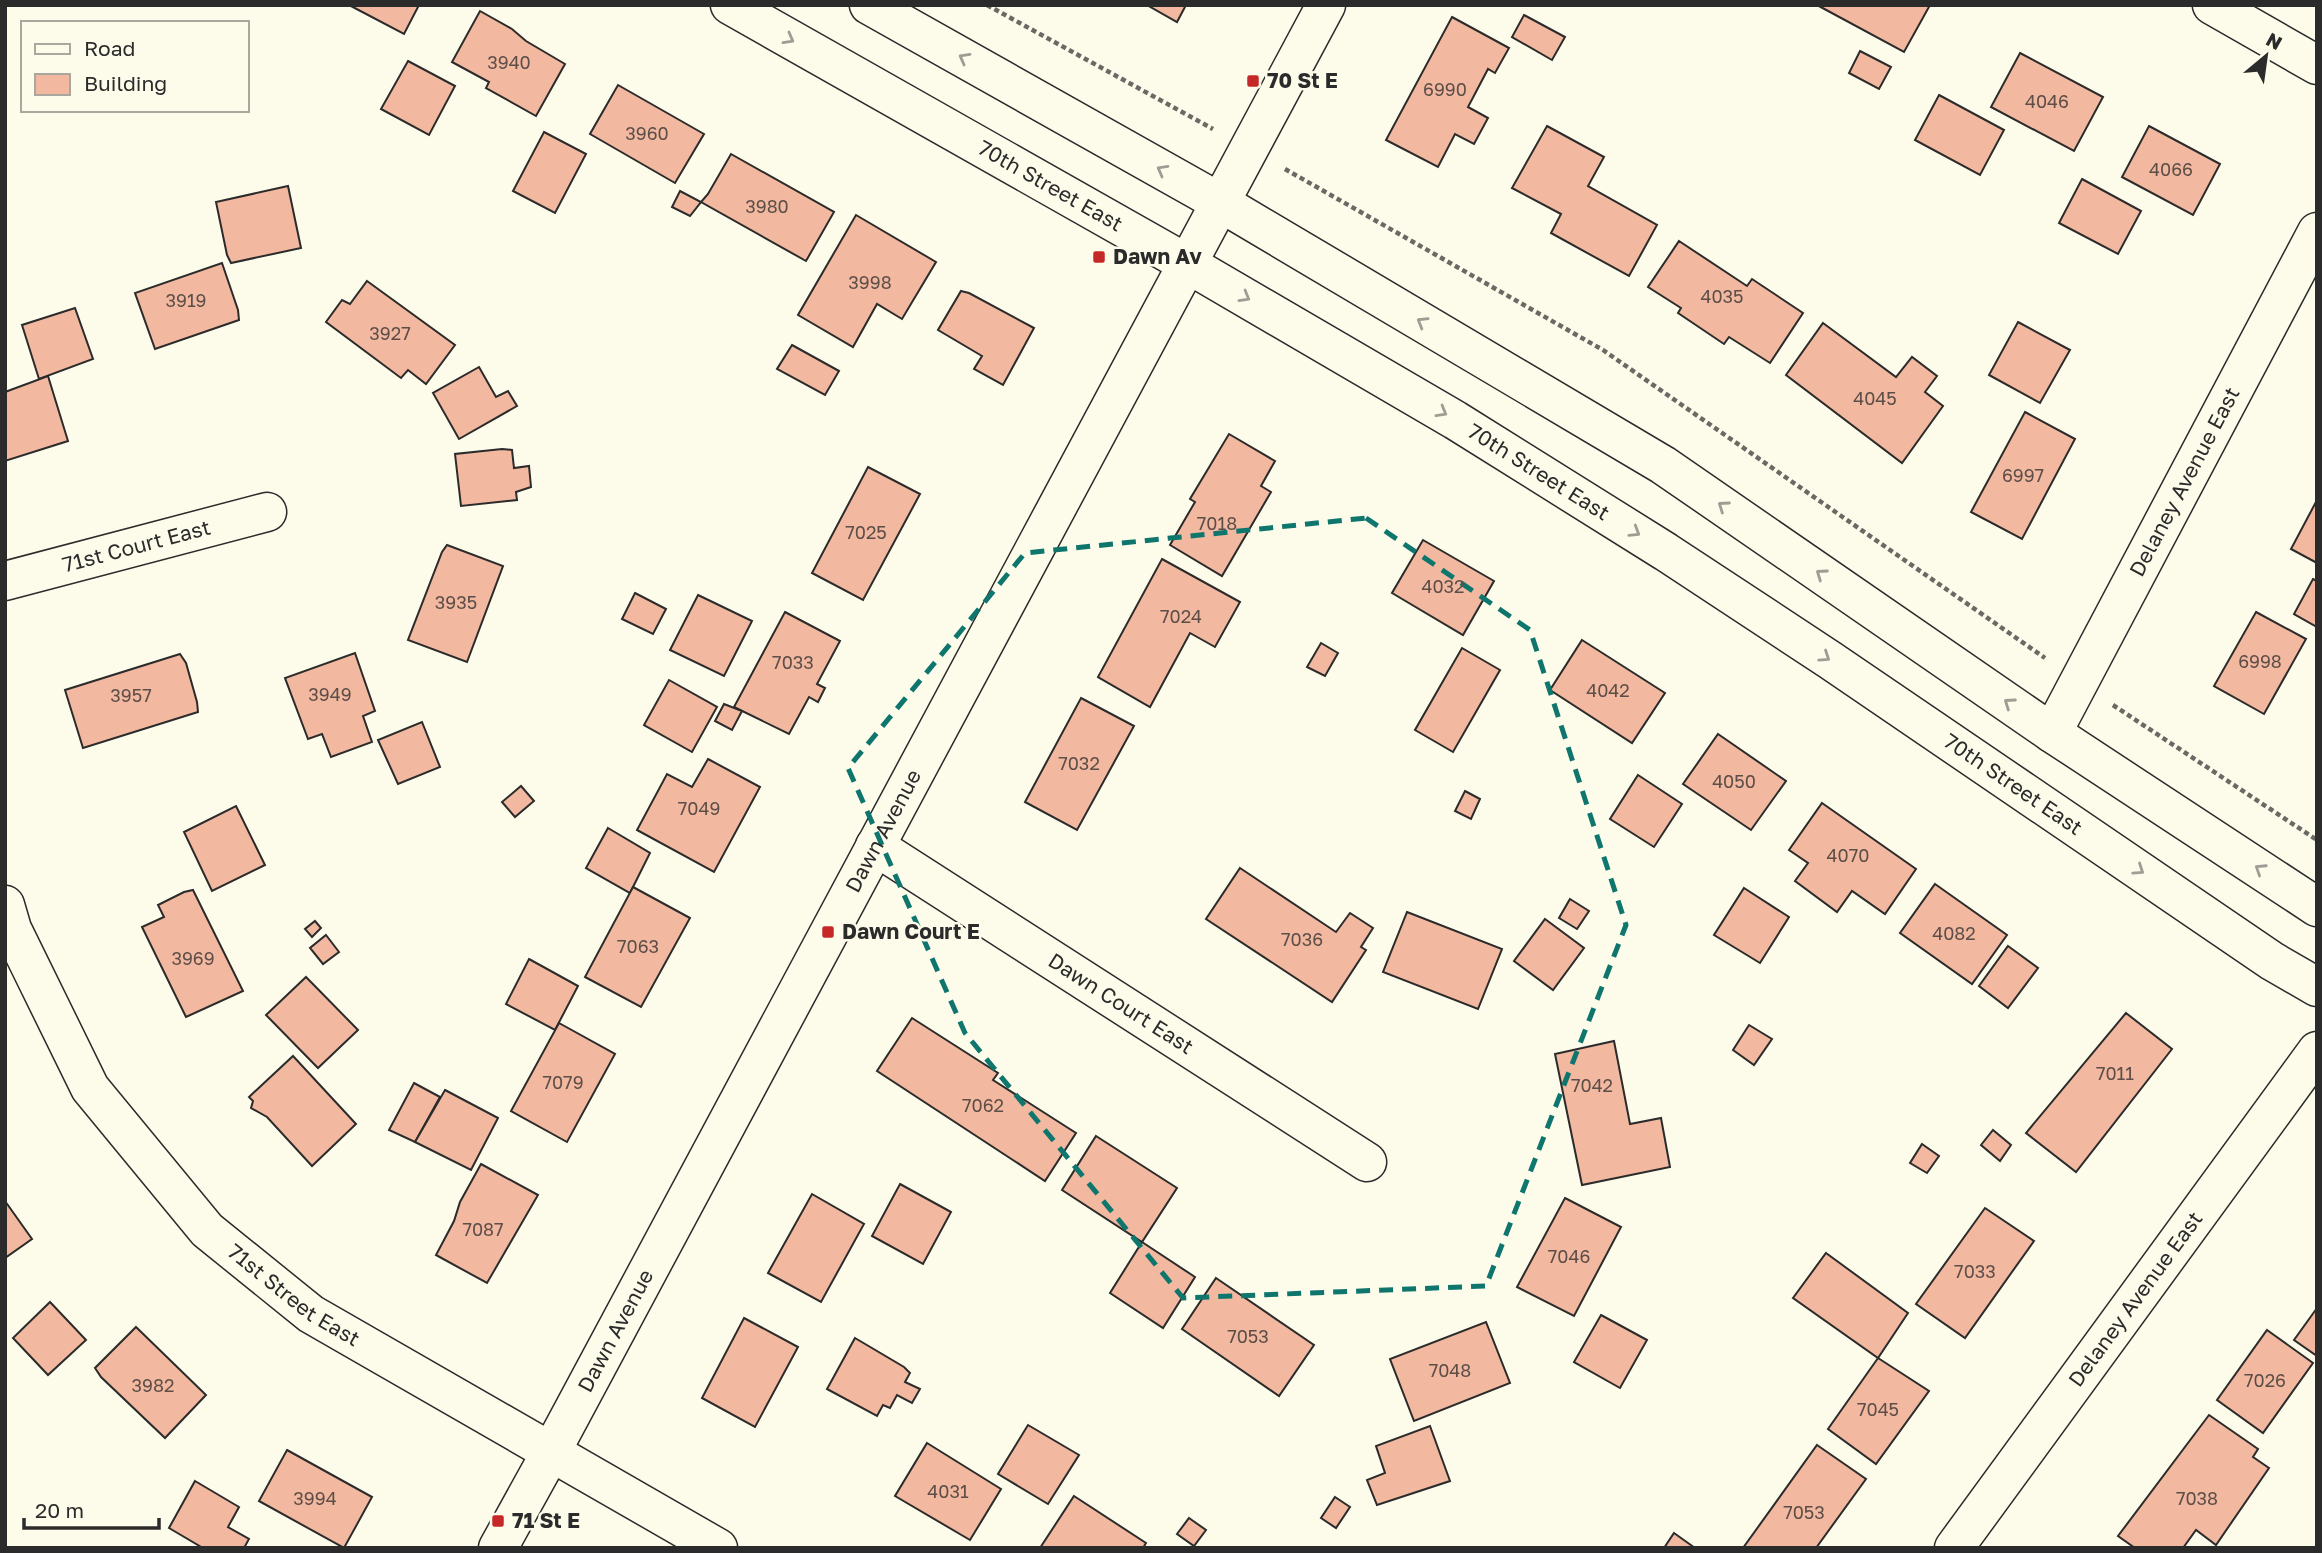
<svg xmlns="http://www.w3.org/2000/svg" width="2322" height="1553" font-family="'Golos Text',sans-serif">
  <style>
    .building { fill: #f2b8a0; stroke: #2b2b2b; stroke-width: 2 }
    .lines { fill: none; stroke-linecap: round; stroke-linejoin: round }
    .minor-casing { stroke: #2b2b2b; stroke-width: 41 }
    .major-casing { stroke: #2b2b2b; stroke-width: 41 }
    .path { stroke: #6a6964; stroke-width: 4.5; stroke-dasharray: 5 3.5; stroke-linecap: butt }
    .minor { stroke: #fdfbea; stroke-width: 38 }
    .major { stroke: #fdfbea; stroke-width: 38 }
    .oneway { stroke: #9e9d94 }
    .marked { fill: none; stroke: #0f766e; stroke-width: 5; stroke-dasharray: 14 9; stroke-linejoin: round }
    .poi-dot { fill: #c62828; stroke: #fdfbea; stroke-width: 2.5 }
    .labels { text-anchor: middle; stroke-width: 5; stroke-linejoin: round; paint-order: stroke }
    .number-label { font-size: 18px; fill: #5d4e48 }
    .poi-label { font-size: 21px; font-weight: bold; fill: #2b2b2b; stroke: #fdfbea; text-anchor: start }
    .street-label { font-size: 21px; fill: #2b2b2b; stroke: #fdfbea }
  </style>
  <rect width="100%" height="100%" fill="#fdfbea"/>
  <!-- building -->
  <g class="building">
    <path d="M349,5h70l-15,29z"/>
    <path d="M1147,5h39l-9,17z"/>
    <path d="M1817,5h113l-26,47z"/>
    <path d="M480,11l32,18 14,12 39,23 -29,52 -50,-28 3,-6 -37,-20z"/>
    <path d="M1524,15l41,22 -13,23 -40,-23z"/>
    <path d="M1452,17l57,31 -14,25 -7,-4 -20,38 20,11 -14,26 -19,-10 -17,33 -52,-27z"/>
    <path d="M1860,51l31,16 -12,22 -30,-16z"/>
    <path d="M2020,53l83,44 -29,54 -83,-44z"/>
    <path d="M408,61l47,25 -26,49 -48,-26z"/>
    <path d="M618,85l86,49 -29,49 -85,-49z"/>
    <path d="M1939,95l65,35 -24,45 -65,-35z"/>
    <path d="M1547,126l57,31 -16,29 69,39 -28,51 -78,-43 10,-19 -49,-26z"/>
    <path d="M2149,126l71,38 -27,51 -71,-38z"/>
    <path d="M544,132l42,22 -31,59 -42,-22z"/>
    <path d="M731,154l103,58 -28,49 -105,-59 7,-8z"/>
    <path d="M2082,179l59,32 -23,43 -59,-31z"/>
    <path d="M288,186l13,62 -70,15 -4,-8 -11,-53z"/>
    <path d="M680,191l21,11 -11,14 -18,-9z"/>
    <path d="M856,215l80,47 -34,57 -25,-15 -24,43 -55,-32z"/>
    <path d="M1679,241l68,45 5,-7 51,34 -33,50 -41,-26 -5,7 -46,-31 3,-5 -33,-21z"/>
    <path d="M222,263l16,47 1,10 -84,29 -20,-56z"/>
    <path d="M367,281l88,64 -29,39 -18,-14 -7,8 -75,-56 16,-22 8,4z"/>
    <path d="M961,291l8,2 65,35 -31,57 -29,-16 8,-13 -44,-26z"/>
    <path d="M75,308l18,51 -54,20 -17,-54z"/>
    <path d="M2018,322l52,28 -30,53 -51,-28z"/>
    <path d="M1823,323l73,54 16,-20 25,19 -12,16 18,14 -41,57 -116,-88z"/>
    <path d="M792,345l47,26 -14,24 -48,-26z"/>
    <path d="M479,367l17,30 12,-6 9,15 -58,33 -26,-46z"/>
    <path d="M48,376l20,65 -63,20v-69z"/>
    <path d="M2025,412l50,27 -53,100 -51,-27z"/>
    <path d="M1229,434l46,27 -14,25 10,6 -49,84 -52,-31 25,-43 -5,-3z"/>
    <path d="M502,449l10,1 2,18 15,-2 2,21 -15,5 1,8 -56,6 -6,-52z"/>
    <path d="M868,467l52,27 -57,106 -51,-27z"/>
    <path d="M2317,500v63l-26,-14z"/>
    <path d="M1423,540l71,41 -31,54 -71,-42z"/>
    <path d="M447,545l56,21 -36,96 -59,-22 34,-88z"/>
    <path d="M1162,559l78,43 -25,45 -25,-14 -40,74 -52,-30z"/>
    <path d="M2313,579l4,2v46l-23,-13z"/>
    <path d="M635,593l31,16 -13,25 -31,-15z"/>
    <path d="M698,595l54,26 -28,55 -54,-26z"/>
    <path d="M785,612l55,29 -23,43 8,4 -7,14 -9,-5 -20,37 -55,-27z"/>
    <path d="M2256,612l50,27 -42,75 -50,-28z"/>
    <path d="M1582,640l83,53 -33,50 -82,-53z"/>
    <path d="M1321,643l17,10 -13,23 -18,-9z"/>
    <path d="M1462,648l38,22 -47,82 -38,-22z"/>
    <path d="M355,653l20,58 -12,5 9,26 -41,15 -9,-23 -14,5 -23,-61z"/>
    <path d="M180,654l6,9 11,39 1,10 -115,36 -18,-58z"/>
    <path d="M669,680l48,27 -25,45 -48,-27z"/>
    <path d="M1081,698l53,28 -57,104 -52,-28z"/>
    <path d="M724,704l18,7 -10,19 -17,-9z"/>
    <path d="M422,722l18,45 -42,17 -20,-44z"/>
    <path d="M1718,734l68,47 -35,49 -68,-46z"/>
    <path d="M708,759l52,28 -46,85 -77,-42 30,-56 25,13z"/>
    <path d="M1638,775l44,29 -28,43 -44,-28z"/>
    <path d="M521,786l13,15 -19,16 -13,-15z"/>
    <path d="M1465,791l15,8 -9,20 -16,-8z"/>
    <path d="M1822,803l94,66 -31,45 -33,-23 -15,21 -42,-31 13,-18 -19,-13z"/>
    <path d="M236,806l29,59 -53,26 -28,-59z"/>
    <path d="M608,828l42,25 -20,40 -44,-25z"/>
    <path d="M1240,868l96,64 14,-19 23,15 -12,19 5,3 -34,52 -126,-83z"/>
    <path d="M1935,884l72,51 -35,49 -72,-51z"/>
    <path d="M633,887l57,31 -49,89 -56,-30z"/>
    <path d="M1744,888l45,29 -29,46 -46,-28z"/>
    <path d="M193,890l50,101 -57,26 -44,-90 22,-10 -6,-12 26,-13z"/>
    <path d="M1570,899l19,12 -12,18 -18,-11z"/>
    <path d="M1407,912l95,37 -24,60 -95,-37z"/>
    <path d="M1545,919l39,29 -31,42 -39,-29z"/>
    <path d="M315,921l6,7 -9,9 -7,-8z"/>
    <path d="M326,935l13,17 -16,12 -13,-16z"/>
    <path d="M2008,946l30,22 -30,40 -29,-22z"/>
    <path d="M529,959l49,27 -23,44 -49,-26z"/>
    <path d="M306,977l52,53 -40,38 -52,-53z"/>
    <path d="M2126,1013l46,36 -96,123 -50,-39z"/>
    <path d="M912,1018l86,55 -5,7 83,53 -31,48 -168,-110z"/>
    <path d="M559,1023l56,31 -48,88 -56,-31z"/>
    <path d="M1749,1025l23,14 -18,26 -21,-15z"/>
    <path d="M1614,1041l16,83 31,-6 9,49 -88,18 -27,-131z"/>
    <path d="M293,1056l63,68 -44,42 -45,-49 -16,-9 2,-7 -4,-4z"/>
    <path d="M414,1083l26,14 -25,45 -26,-12z"/>
    <path d="M445,1090l53,28 -27,52 -56,-28z"/>
    <path d="M1993,1130l18,15 -11,16 -19,-16z"/>
    <path d="M1096,1136l81,52 -35,54 -80,-52z"/>
    <path d="M1922,1144l17,12 -12,17 -17,-10z"/>
    <path d="M481,1164l57,31 -51,88 -51,-28 18,-34 6,-19z"/>
    <path d="M900,1184l51,28 -28,52 -51,-28z"/>
    <path d="M812,1194l52,30 -43,78 -53,-29z"/>
    <path d="M1565,1198l56,29 -47,89 -57,-29z"/>
    <path d="M5,1201l27,38 -27,19z"/>
    <path d="M1985,1208l49,33 -69,97 -49,-34z"/>
    <path d="M1142,1242l53,35 -32,51 -53,-35z"/>
    <path d="M1826,1253l82,60 -30,45 -85,-60z"/>
    <path d="M1216,1278l98,67 -35,51 -97,-67z"/>
    <path d="M50,1302l36,38 -38,35 -35,-37z"/>
    <path d="M2317,1308v48l-23,-16z"/>
    <path d="M1601,1315l46,25 -27,48 -46,-26z"/>
    <path d="M744,1318l54,29 -43,80 -53,-29z"/>
    <path d="M1486,1322l24,61 -96,38 -24,-62z"/>
    <path d="M136,1327l70,68 -41,43 -64,-61 -6,-9z"/>
    <path d="M2267,1330l46,33 -50,70 -46,-33z"/>
    <path d="M855,1338l49,29 6,6 -5,9 15,7 -8,14 -15,-8 -7,13 -7,-3 -6,11 -50,-27z"/>
    <path d="M1878,1358l51,33 -53,73 -48,-35z"/>
    <path d="M2209,1415l49,34 -5,8 16,11 -53,77 -20,-15 -13,18h-48l-17,-12z"/>
    <path d="M1028,1425l51,30 -31,49 -50,-30z"/>
    <path d="M1430,1426l20,55 -73,24 -10,-25 18,-7 -9,-27z"/>
    <path d="M927,1443l74,46 -31,51 -75,-44z"/>
    <path d="M1817,1445l49,34 -50,69h-73z"/>
    <path d="M287,1450l85,47 -28,51 -85,-47z"/>
    <path d="M195,1481l44,26 -11,20 21,12 -5,9h-41l-34,-20z"/>
    <path d="M1074,1496l72,47 -3,5h-103z"/>
    <path d="M1335,1497l15,10 -14,21 -15,-10z"/>
    <path d="M1189,1518l17,12 -12,16 -17,-12z"/>
    <path d="M1674,1533l21,15h-31z"/>
  </g>
  <g class="lines">
    <defs>
      <g id="minor">
        <path d="M2212,5l105,60"/>
        <path id="s1" d="M5,581l262,-69"/>
        <path id="s2" d="M2052,733l265,-501"/>
        <path id="s3" d="M875,846l492,316"/>
        <path id="s4" d="M5,905l7,24 78,159 117,142 104,84 407,234"/>
        <path id="s5" d="M498,1548l53,-96 775,-1447"/>
        <path id="s6" d="M1954,1548l363,-497"/>
      </g>
      <g id="major">
        <path id="s7" d="M730,5l456,258 269,157 211,132 164,108 442,301 45,26"/>
        <path d="M869,5l352,198 442,262 389,268 265,174"/>
      </g>
    </defs>
    <!-- minor casing -->
    <use href="#minor" class="minor-casing"/>
    <!-- major casing -->
    <use href="#major" class="major-casing"/>
    <!-- path -->
    <g class="path">
      <path d="M987,5l226,124"/>
      <path d="M1285,169l318,181 442,308"/>
      <path d="M2113,705l204,135"/>
    </g>
    <!-- minor -->
    <use href="#minor" class="minor"/>
    <!-- major -->
    <use href="#major" class="major"/>
  </g>
  <!-- one-way arrows -->
  <defs><path id="oneway-chevron" d="M-2-3.5L2.5 0L-2 3.5" fill="none" stroke-width="1.6" stroke-linecap="round" stroke-linejoin="round" transform="scale(1.75)"/></defs>
  <g class="oneway">
    <use href="#oneway-chevron" transform="translate(789 39) rotate(29)"/>
    <use href="#oneway-chevron" transform="translate(964 58) rotate(-151)"/>
    <use href="#oneway-chevron" transform="translate(1162 170) rotate(-151)"/>
    <use href="#oneway-chevron" transform="translate(1245 297) rotate(30)"/>
    <use href="#oneway-chevron" transform="translate(1422 322) rotate(-149)"/>
    <use href="#oneway-chevron" transform="translate(1442 412) rotate(30)"/>
    <use href="#oneway-chevron" transform="translate(1723 506) rotate(-145)"/>
    <use href="#oneway-chevron" transform="translate(1635 532) rotate(32)"/>
    <use href="#oneway-chevron" transform="translate(1821 574) rotate(-145)"/>
    <use href="#oneway-chevron" transform="translate(1825 657) rotate(34)"/>
    <use href="#oneway-chevron" transform="translate(2009 703) rotate(-145)"/>
    <use href="#oneway-chevron" transform="translate(2260 869) rotate(-147)"/>
    <use href="#oneway-chevron" transform="translate(2139 870) rotate(34)"/>
  </g>
  <!-- marked area -->
  <path class="marked" d="M1366,518l164,112 96,295 -140,361 -303,12 -218,-265 -117,-265 177,-215z"/>
  <!-- markers -->
  <g class="poi-dot">
    <rect x="1246" y="74" width="14" height="14" rx="3.5"/>
    <rect x="1092" y="250" width="14" height="14" rx="3.5"/>
    <rect x="821" y="925" width="14" height="14" rx="3.5"/>
    <rect x="491" y="1514" width="14" height="14" rx="3.5"/>
  </g>
  <g class="labels">
    <!-- number labels -->
    <g class="number-label">
      <text x="509" y="69">3940</text>
      <text x="1445" y="96">6990</text>
      <text x="2047" y="108">4046</text>
      <text x="647" y="140">3960</text>
      <text x="2171" y="176">4066</text>
      <text x="767" y="213">3980</text>
      <text x="870" y="289">3998</text>
      <text x="1722" y="303">4035</text>
      <text x="186" y="307">3919</text>
      <text x="390" y="340">3927</text>
      <text x="1875" y="405">4045</text>
      <text x="2023" y="482">6997</text>
      <text x="1217" y="530">7018</text>
      <text x="866" y="539">7025</text>
      <text x="1443" y="593">4032</text>
      <text x="456" y="609">3935</text>
      <text x="1181" y="623">7024</text>
      <text x="2260" y="668">6998</text>
      <text x="793" y="669">7033</text>
      <text x="1608" y="697">4042</text>
      <text x="330" y="701">3949</text>
      <text x="131" y="702">3957</text>
      <text x="1079" y="770">7032</text>
      <text x="1734" y="788">4050</text>
      <text x="699" y="815">7049</text>
      <text x="1848" y="862">4070</text>
      <text x="1954" y="940">4082</text>
      <text x="1302" y="946">7036</text>
      <text x="638" y="953">7063</text>
      <text x="193" y="965">3969</text>
      <text x="2115" y="1080">7011</text>
      <text x="563" y="1089">7079</text>
      <text x="1592" y="1092">7042</text>
      <text x="983" y="1112">7062</text>
      <text x="483" y="1236">7087</text>
      <text x="1569" y="1263">7046</text>
      <text x="1975" y="1278">7033</text>
      <text x="1248" y="1343">7053</text>
      <text x="1450" y="1377">7048</text>
      <text x="2265" y="1387">7026</text>
      <text x="153" y="1392">3982</text>
      <text x="1878" y="1416">7045</text>
      <text x="948" y="1498">4031</text>
      <text x="315" y="1505">3994</text>
      <text x="2197" y="1505">7038</text>
      <text x="1804" y="1519">7053</text>
    </g>
    <!-- poi labels -->
    <g class="poi-label">
      <text x="1267" y="88">70 St E</text>
      <text x="1113" y="264">Dawn Av</text>
      <text x="842" y="939">Dawn Court E</text>
      <text x="512" y="1528">71 St E</text>
    </g>
    <!-- street labels -->
    <g class="street-label">
      <text dy="7" stroke="none"><textPath href="#s7" startOffset="368">70th Street East</textPath></text>
      <text dy="7" stroke="none"><textPath href="#s7" startOffset="934">70th Street East</textPath></text>
      <text dy="7" stroke="none"><textPath href="#s2" startOffset="284">Delaney Avenue East</textPath></text>
      <text dy="7" stroke="none"><textPath href="#s1" startOffset="136">71st Court East</textPath></text>
      <text dy="7" stroke="none"><textPath href="#s7" startOffset="1502">70th Street East</textPath></text>
      <text dy="7" stroke="none"><textPath href="#s5" startOffset="814">Dawn Avenue</textPath></text>
      <text dy="7" stroke="none"><textPath href="#s3" startOffset="292">Dawn Court East</textPath></text>
      <text dy="7" stroke="none"><textPath href="#s4" startOffset="495">71st Street East</textPath></text>
      <text dy="7" stroke="none"><textPath href="#s6" startOffset="308">Delaney Avenue East</textPath></text>
      <text dy="7" stroke="none"><textPath href="#s5" startOffset="247">Dawn Avenue</textPath></text>
    </g>
  </g>
  <!-- border -->
  <rect width="2322" height="1553" fill="none" stroke="#2b2b2b" stroke-width="14"/>
  <!-- legend -->
  <rect x="21" y="21" width="228" height="91" fill="#fdfbea" stroke="#a9a89e" stroke-width="2"/>
  <rect x="35" y="44" width="35" height="10" fill="#fdfbea" stroke="#a9a89e" stroke-width="2"/>
  <text x="84" y="56" font-size="21" fill="#2b2b2b">Road</text>
  <rect x="35" y="74" width="35" height="21" fill="#f2b8a0" stroke="#a9a89e" stroke-width="2"/>
  <text x="84" y="91" font-size="21" fill="#2b2b2b">Building</text>
  <!-- north arrow -->
  <g transform="translate(2266 56) rotate(29)" stroke="#fdfbea" stroke-width="5" paint-order="stroke">
  <path d="M0-5L12 26L0 18L-12 26Z" fill="#2b2b2b"/>
  <text y="-10" font-size="19" font-weight="bold" text-anchor="middle" fill="#2b2b2b">N</text>
  </g>
  <!-- scale -->
  <path d="M24 1518v10h135v-10" fill="none" stroke="#2b2b2b" stroke-width="3.5"/>
  <text x="35" y="1518" font-size="21" fill="#2b2b2b" stroke="#fdfbea" stroke-width="5" paint-order="stroke">20 m</text>
</svg>
